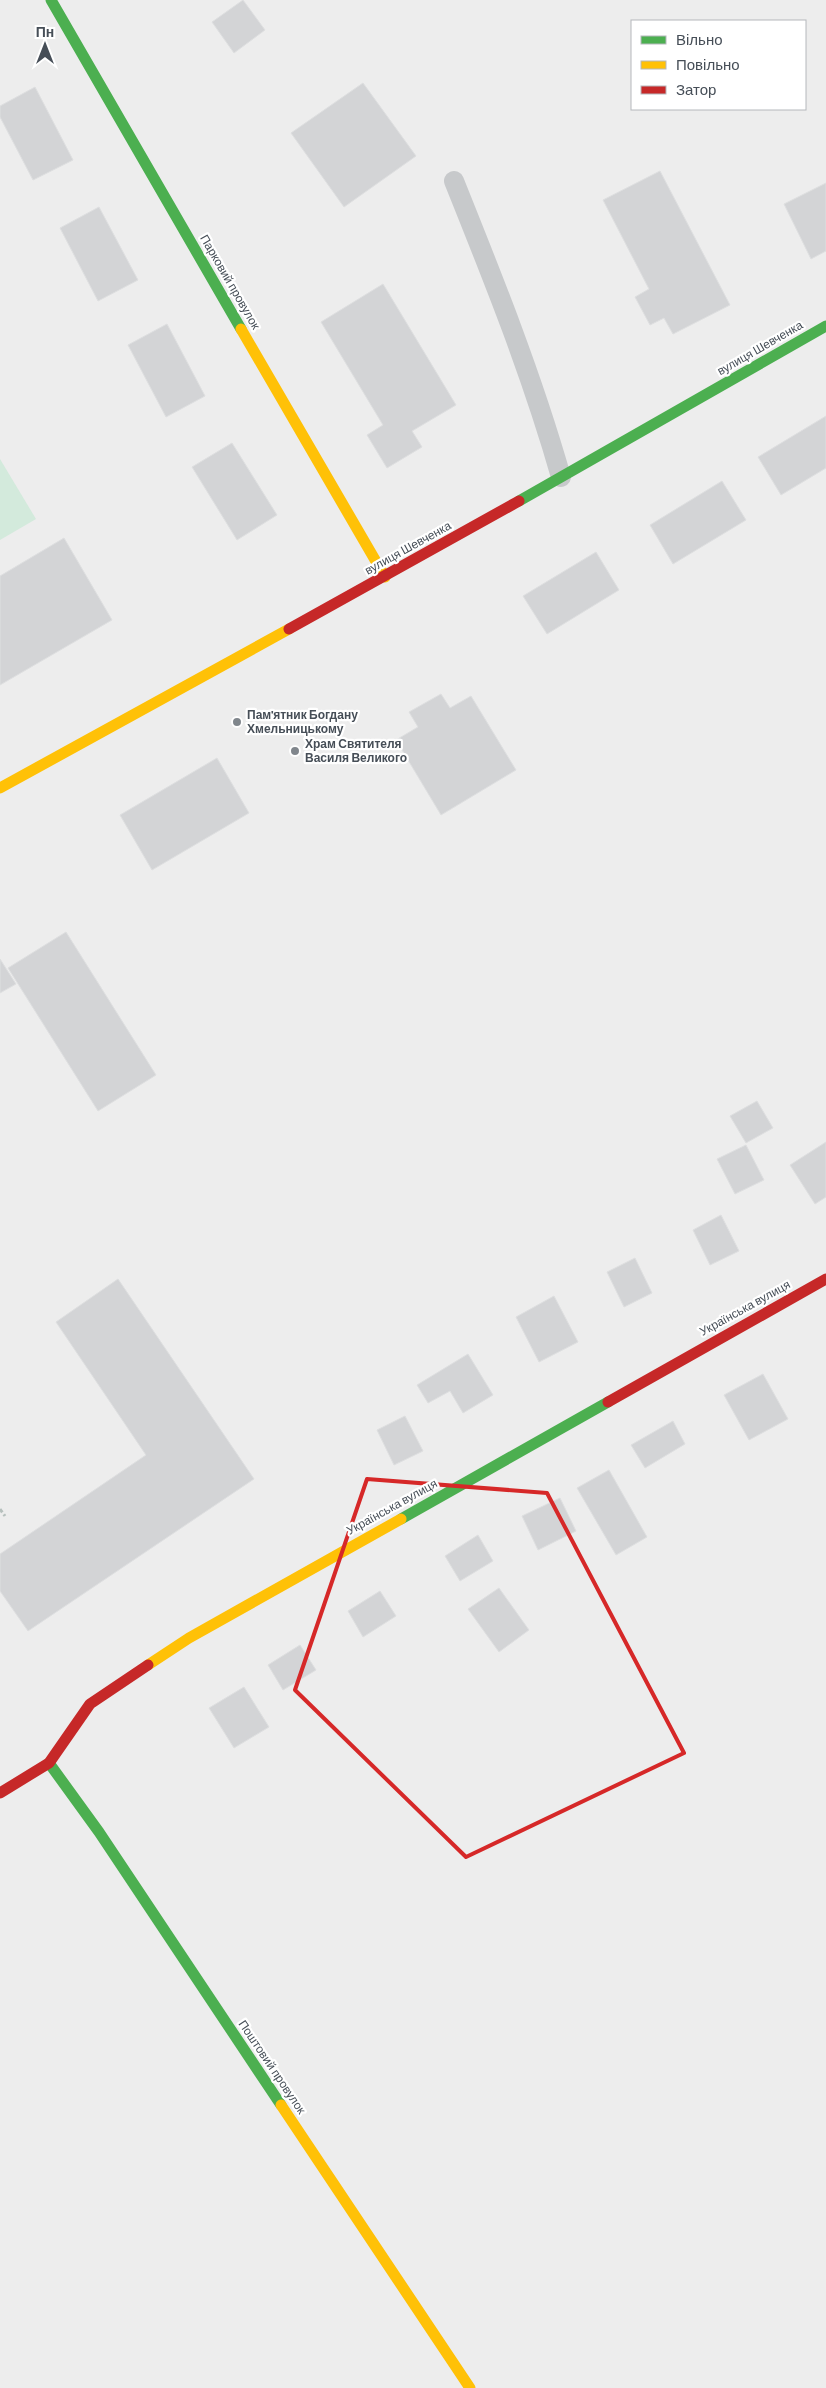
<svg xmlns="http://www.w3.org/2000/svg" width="826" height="2388" font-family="Barlow,sans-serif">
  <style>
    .green { fill: #d3eadc }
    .building { fill: #d3d4d6; stroke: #dedfe0 }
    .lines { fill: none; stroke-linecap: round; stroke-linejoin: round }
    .path { stroke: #b6c0bd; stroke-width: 3; stroke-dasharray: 4 2.5; stroke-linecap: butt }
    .lane { stroke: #c7c9cb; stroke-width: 20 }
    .fast { stroke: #4caf50; stroke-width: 11 }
    .slow { stroke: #ffc107; stroke-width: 11 }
    .jam { stroke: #c62828; stroke-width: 11 }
    .marked { fill: none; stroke: #d62828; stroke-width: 4; stroke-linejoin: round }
    .poi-dot { fill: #80868c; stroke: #fff; stroke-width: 2 }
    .labels { text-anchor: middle; stroke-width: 4.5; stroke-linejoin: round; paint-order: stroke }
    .street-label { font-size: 12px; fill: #464e57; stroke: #fff }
    .poi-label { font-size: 12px; font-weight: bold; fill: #464e57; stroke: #fff; text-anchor: start }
  </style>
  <rect width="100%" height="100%" fill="#ededed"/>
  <!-- green -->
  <path class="green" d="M0,459l36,60 -36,21z"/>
  <!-- building -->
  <g class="building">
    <path d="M243,0l22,30 -31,23 -22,-31z"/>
    <path d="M363,83l53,73 -72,51 -53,-74z"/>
    <path d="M35,87l38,73 -40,20 -33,-63v-11z"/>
    <path d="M660,171l70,134 -57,29 -9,-16 -14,7 -15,-28 14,-8 -46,-89z"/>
    <path d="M826,183v68l-15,8 -27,-55z"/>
    <path d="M99,207l39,73 -40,21 -38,-73z"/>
    <path d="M383,284l73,121 -44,26 10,16 -35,21 -20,-33 16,-10 -62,-103z"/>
    <path d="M167,324l38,72 -39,21 -38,-72z"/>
    <path d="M826,416v52l-45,27 -23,-38z"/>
    <path d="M232,443l45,72 -40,25 -45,-73z"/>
    <path d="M722,481l24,39 -73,44 -23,-39z"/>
    <path d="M64,538l48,82 -112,65v-109z"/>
    <path d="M596,552l23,38 -72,44 -24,-38z"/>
    <path d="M441,694l9,14 21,-12 45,74 -75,45 -45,-75 22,-13 -9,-15z"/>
    <path d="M217,758l32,55 -97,57 -32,-55z"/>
    <path d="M66,932l90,143 -58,36 -90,-143z"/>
    <path d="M0,959l16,25 -16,9z"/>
    <path d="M757,1101l16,27 -27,15 -16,-27z"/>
    <path d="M826,1142v55l-11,7 -25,-39z"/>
    <path d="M746,1145l18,35 -29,14 -18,-35z"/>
    <path d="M721,1215l18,36 -29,14 -17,-35z"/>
    <path d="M635,1258l17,35 -28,14 -17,-35z"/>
    <path d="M118,1279l136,200 -226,152 -28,-40v-37l146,-99 -90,-133z"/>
    <path d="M554,1296l24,46 -39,20 -23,-45z"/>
    <path d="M468,1354l25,41 -30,18 -13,-22 -22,12 -11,-18z"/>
    <path d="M763,1374l25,45 -39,21 -25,-45z"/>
    <path d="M405,1416l18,35 -29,14 -17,-35z"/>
    <path d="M673,1421l12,23 -40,24 -14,-23z"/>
    <path d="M609,1470l38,67 -31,18 -39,-67z"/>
    <path d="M560,1498l16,33 -38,19 -16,-34z"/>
    <path d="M478,1535l15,26 -33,20 -15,-25z"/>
    <path d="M499,1588l30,42 -30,22 -31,-43z"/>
    <path d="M380,1591l16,25 -33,21 -15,-26z"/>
    <path d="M300,1645l16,25 -33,20 -15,-25z"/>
    <path d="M244,1687l25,40 -35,21 -25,-40z"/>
  </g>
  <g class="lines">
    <!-- path -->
    <path class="path" d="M0,1509l5,7"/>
    <!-- lane -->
    <path class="lane" d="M454,181c39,97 78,194 107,296"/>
    <!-- fast -->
    <g class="fast">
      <path d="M51,0l190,329"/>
      <path d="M519,501l307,-175"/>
      <path d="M401,1519l207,-117"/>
      <path d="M49,1763l50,69 182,273"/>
    </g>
    <!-- slow -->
    <g class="slow">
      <path d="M241,329l144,248"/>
      <path d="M0,788l289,-159"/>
      <path d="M148,1665l41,-27 212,-119"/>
      <path d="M281,2105l189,283"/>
    </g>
    <!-- jam -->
    <g class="jam">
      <path d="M289,629l230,-128"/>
      <path d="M608,1402l218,-123"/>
      <path d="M0,1793l49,-30 41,-59 58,-39"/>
    </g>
  </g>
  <!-- marked area -->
  <path class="marked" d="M367,1479l180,14 137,260 -218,104 -171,-167z"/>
  <!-- markers -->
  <g class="poi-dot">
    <circle cx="237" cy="722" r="5"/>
    <circle cx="295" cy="751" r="5"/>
  </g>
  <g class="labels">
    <!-- street labels -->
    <g class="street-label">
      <text transform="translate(230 282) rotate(60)" y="4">Парковий провулок</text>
      <text transform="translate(760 348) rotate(-30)" y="4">вулиця Шевченка</text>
      <text transform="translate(408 548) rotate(-29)" y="4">вулиця Шевченка</text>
      <text transform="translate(745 1308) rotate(-29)" y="4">Українська вулиця</text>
      <text transform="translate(392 1507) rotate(-29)" y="4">Українська вулиця</text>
      <text transform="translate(272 2067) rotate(56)" y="4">Поштовий провулок</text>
    </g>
    <!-- poi labels -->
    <g class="poi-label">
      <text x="247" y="719">Пам'ятник Богдану<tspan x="247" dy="14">Хмельницькому</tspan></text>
      <text x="305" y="748">Храм Святителя<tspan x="305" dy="14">Василя Великого</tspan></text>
    </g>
  </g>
  <!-- legend -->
  <rect x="631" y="20" width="175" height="90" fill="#ffffff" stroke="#b5b8bc"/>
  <rect x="641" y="36" width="25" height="8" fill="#4caf50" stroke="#b5b8bc"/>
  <text x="676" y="45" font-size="15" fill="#464e57">Вільно</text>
  <rect x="641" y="61" width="25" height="8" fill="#ffc107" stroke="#b5b8bc"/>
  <text x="676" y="70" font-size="15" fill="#464e57">Повільно</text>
  <rect x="641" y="86" width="25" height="8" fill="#c62828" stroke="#b5b8bc"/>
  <text x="676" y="95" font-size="15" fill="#464e57">Затор</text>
  <!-- north arrow -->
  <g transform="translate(45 45)" stroke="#ffffff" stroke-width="4" paint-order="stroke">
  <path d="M0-4L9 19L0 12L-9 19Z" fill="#464e57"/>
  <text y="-8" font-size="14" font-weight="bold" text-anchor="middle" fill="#464e57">Пн</text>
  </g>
</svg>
